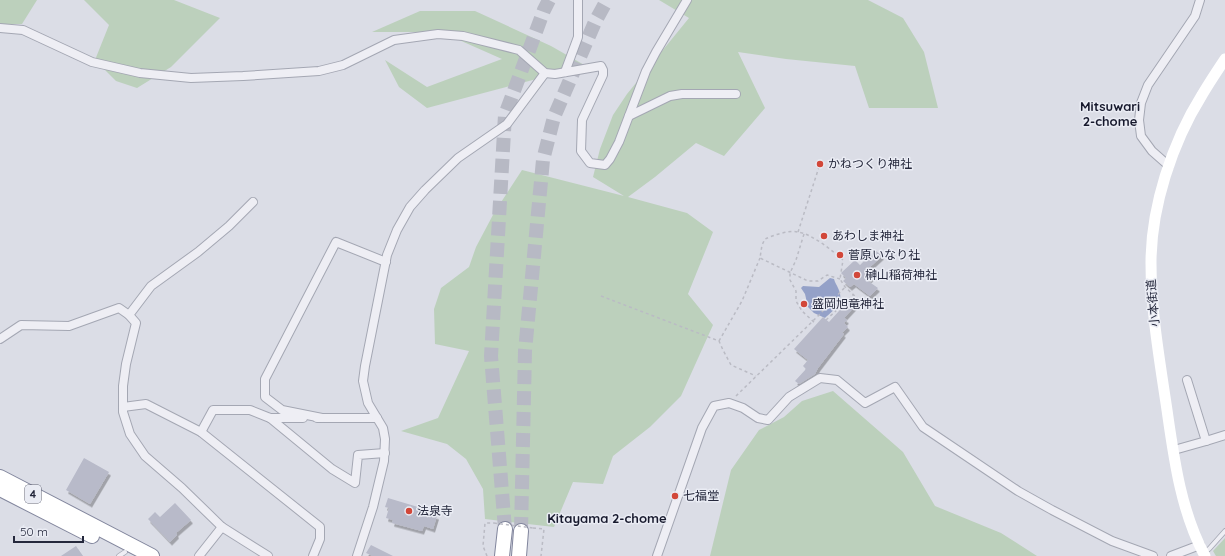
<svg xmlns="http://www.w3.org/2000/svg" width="1225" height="556" font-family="Quicksand,'Noto Sans JP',sans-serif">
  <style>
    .green { fill: #bcd0bc }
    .water { fill: #94a1c8 }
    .building { fill: #b8bac9; filter: url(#shadow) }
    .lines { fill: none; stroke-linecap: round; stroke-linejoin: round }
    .highway-tunnel { stroke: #b7b9c4; stroke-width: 14; stroke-dasharray: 14 7; stroke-linecap: butt }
    .lane-casing { stroke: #a4a7b3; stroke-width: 5.5 }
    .street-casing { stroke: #a4a7b3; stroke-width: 10 }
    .highway-casing { stroke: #82869d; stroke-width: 16 }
    .path { stroke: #babbc4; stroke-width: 1.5; stroke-dasharray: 3 3; stroke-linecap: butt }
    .lane { stroke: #eeeef4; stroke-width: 4 }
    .street { stroke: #eeeef4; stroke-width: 8 }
    .secondary { stroke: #fff; stroke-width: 11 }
    .highway { stroke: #fff; stroke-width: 14 }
    .path-bridge { stroke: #babbc4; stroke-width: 1.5; stroke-dasharray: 3 3; stroke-linecap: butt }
    .poi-dot { fill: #d24739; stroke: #eaecf4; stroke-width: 1.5 }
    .labels { text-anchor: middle; stroke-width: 3; stroke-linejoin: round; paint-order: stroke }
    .shield { fill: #eaecf4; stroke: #606373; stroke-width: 1 }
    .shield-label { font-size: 11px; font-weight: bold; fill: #25283c }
    .poi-label { font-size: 12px; fill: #25283c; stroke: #eaecf4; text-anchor: start }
    .street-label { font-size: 12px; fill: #25283c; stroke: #eaecf4 }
    .neighbourhood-label { font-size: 13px; font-weight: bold; fill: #17192d; stroke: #eaecf4 }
  </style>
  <defs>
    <filter id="shadow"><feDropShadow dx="2" dy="3.5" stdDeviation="0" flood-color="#0004"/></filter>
  </defs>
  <rect width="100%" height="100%" fill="#dbdde6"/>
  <!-- green -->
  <g class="green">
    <path d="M0,0h37l-15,24h-22z"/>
    <path d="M84,0h90l46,18 -49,49 -34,21 -21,-7 -21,-21 14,-35z"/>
    <path d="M659,0h209l35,18 21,34 14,56h-69l-14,-42 -69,-7 -48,-7 27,56 -41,48 -28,-13 -41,34 -27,20 59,16 26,19 -25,62 25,31 -32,71 -31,31 -37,29 -10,28 -30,-2 -19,45 -69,-8 -2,-30 -17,-30 -19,-15 -46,-13 37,-13 31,-67 -34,-7 -1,-35 7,-21 28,-21 7,-20 18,-34 28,-43 102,26 -31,-19 7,-28 13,-34 14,-21 62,-76z"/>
    <path d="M420,11h55l76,35 35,20 -159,42 -28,-21 -14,-27 42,27 75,-28 -61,-27h-69z"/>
    <path d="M833,391l70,61 32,54 66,27 36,23h-327l21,-86 28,-40 25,-13 18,-16z"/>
    <path d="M1225,538v18h-9l-3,-5z"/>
  </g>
  <!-- water -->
  <path class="water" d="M830,278l4,1c1,4 3,6 4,9 7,14 -3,21 -13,30l-11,-5 -6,-6 -3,-13 -4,-6 2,-2 16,1z"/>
  <!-- building -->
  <g class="building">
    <path d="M875,250l7,6 -12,11 3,3 -5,3 5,3 -5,5 10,7 -8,8 -16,-12 -4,3 -7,-6 3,-3 -5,-5 14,-13 5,5z"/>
    <path d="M849,300l6,6 -11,12 3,2 -3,3 4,4 -6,6 2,1 -26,34 -3,6 -16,10 -4,-3 11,-12 -3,-3 5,-6 -14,-11 29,-32 6,5z"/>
    <path d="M84,458l25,14 -19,32 -24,-14z"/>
    <path d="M388,498l30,9v3l19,6 -4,13 -9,-3 -2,5 -30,-8 1,-3 -7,-2 3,-10 -4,-1z"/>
    <path d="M175,503l16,17 -15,13 1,2 -7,7 -22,-23 7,-7 5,5z"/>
    <path d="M371,545l22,11h-20l-7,-3z"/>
    <path d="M76,546l7,10h-22z"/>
  </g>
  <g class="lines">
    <!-- highway-tunnel -->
    <g class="highway-tunnel">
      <path d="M505,529l-14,-173 14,-241 39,-105 5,-10"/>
      <path d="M521,531l4,-180 18,-191 11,-43 41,-95 12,-22"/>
    </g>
    <defs>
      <g id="lane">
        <path d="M1203,552l6,-3 16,-18"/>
        <path d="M119,556l6,-4"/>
      </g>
      <g id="street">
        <path d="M0,28l23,2 69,32 48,11 51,5 52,-2 76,-5 24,-6 51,-25 44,-6 25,2 56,14 26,23 10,1 46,-8 2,4v5l-21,45 -1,31 9,12 15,2 5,-6 9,-17 27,-71 10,-19 31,-52"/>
        <path d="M565,72l13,-35v-37"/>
        <path d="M629,116l41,-20 12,-2h54"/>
        <path d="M1169,166l-17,-15 -11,-15 -2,-16 2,-17 7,-18 47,-69 5,-16"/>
        <path d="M253,202l-24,24 -31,26 -47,34 -22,29 7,8 -10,41 -3,22v26l7,22 15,22 37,32 40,39 46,29"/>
        <path d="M0,339l21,-14 48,1 50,-18 10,7"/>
        <path d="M123,407l23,-3 55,28 119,95v12l-7,17"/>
        <path d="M270,418l62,51 23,14 3,-28 27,-2"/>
        <path d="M317,418h60"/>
        <path d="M322,418l-40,-8 -17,-13v-18l71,-137 50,20"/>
        <path d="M201,432l12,-22h37l20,8h33"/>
        <path d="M1206,441l19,-6"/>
        <path d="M1174,450l32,-9 -19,-61"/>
        <path d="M199,556l23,-29"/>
        <path d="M357,556l16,-49 11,-46 1,-22 -2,-11 -15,-25 -5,-22 2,-15 22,-111 10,-25 13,-23 15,-17 33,-32 49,-34 38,-51"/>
        <path d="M657,556l45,-128 12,-22 15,-3 14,5 15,10 10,2 21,-23 31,-19 17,2 28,23 30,-16 28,40 95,64 34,19 60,31 41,15"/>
        <path d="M1171,556l29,-11"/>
      </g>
      <g id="highway">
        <path d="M0,477l152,79"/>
        <path d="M0,489l92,47"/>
        <path d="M502,556l3,-27"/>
        <path d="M519,556l2,-25"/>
      </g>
    </defs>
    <!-- lane casing -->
    <use href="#lane" class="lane-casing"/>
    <!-- street casing -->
    <use href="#street" class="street-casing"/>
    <!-- highway casing -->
    <use href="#highway" class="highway-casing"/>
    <!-- path -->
    <g class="path">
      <path d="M798,232l21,-65"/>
      <path d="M804,234l-8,26 -6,13v7l6,11v10l6,10 14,13"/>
      <path d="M840,279l-13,-4 -9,6h-10l-48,-23 2,-13 3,-6c9,-4 23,-9 33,-7 14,2 35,19 45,28l-3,19 5,8 25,23"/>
      <path d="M601,296l118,45 4,9 8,15 25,11"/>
      <path d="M826,320l27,-25"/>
      <path d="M719,341l23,-40 18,-43"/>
      <path d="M736,396l83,-81 28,-30"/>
      <path d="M533,528l11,1 -3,27"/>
      <path d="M487,556l-4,-10 2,-23h9"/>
    </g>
    <!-- lane -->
    <use href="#lane" class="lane"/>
    <!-- street -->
    <use href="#street" class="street"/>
    <!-- secondary -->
    <path class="secondary" d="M1205,556c-24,-44 -31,-97 -38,-146 -7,-48 -16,-97 -16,-147 0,-56 21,-120 51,-168 7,-12 15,-24 23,-36"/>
    <!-- highway -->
    <use href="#highway" class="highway"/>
    <!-- path-bridge -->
    <path class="path-bridge" d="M494,523l39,5"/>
  </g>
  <!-- markers -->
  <g class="poi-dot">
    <circle cx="820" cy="164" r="4"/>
    <circle cx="824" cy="236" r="4"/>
    <circle cx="840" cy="255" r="4"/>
    <circle cx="857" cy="275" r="4"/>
    <circle cx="804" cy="304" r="4"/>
    <circle cx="675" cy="496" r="4"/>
    <circle cx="409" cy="511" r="4"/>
  </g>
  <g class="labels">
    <!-- shield labels -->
    <rect class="shield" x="25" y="485" width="16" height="18" rx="3"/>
    <g class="shield-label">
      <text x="33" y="498">4</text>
    </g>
    <!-- poi labels -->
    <g class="poi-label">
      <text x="828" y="168">かねつくり神社</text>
      <text x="832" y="240">あわしま神社</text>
      <text x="848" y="259">菅原いなり社</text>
      <text x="865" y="279">榊山稲荷神社</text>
      <text x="812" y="308">盛岡旭竜神社</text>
      <text x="683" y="500">七福堂</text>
      <text x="417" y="515">法泉寺</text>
    </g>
    <!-- street labels -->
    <g class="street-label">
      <text transform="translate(1153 303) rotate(-95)" y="4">小本街道</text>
    </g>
    <!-- neighbourhood labels -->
    <g class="neighbourhood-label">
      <text x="1110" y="111">Mitsuwari<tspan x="1110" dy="15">2-chome</tspan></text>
      <text x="607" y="523">Kitayama 2-chome</text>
    </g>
  </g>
  <!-- scale -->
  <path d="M14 536v6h69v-6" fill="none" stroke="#25283c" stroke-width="2"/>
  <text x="20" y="536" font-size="12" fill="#25283c" stroke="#eaecf4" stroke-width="3" paint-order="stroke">50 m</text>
</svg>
